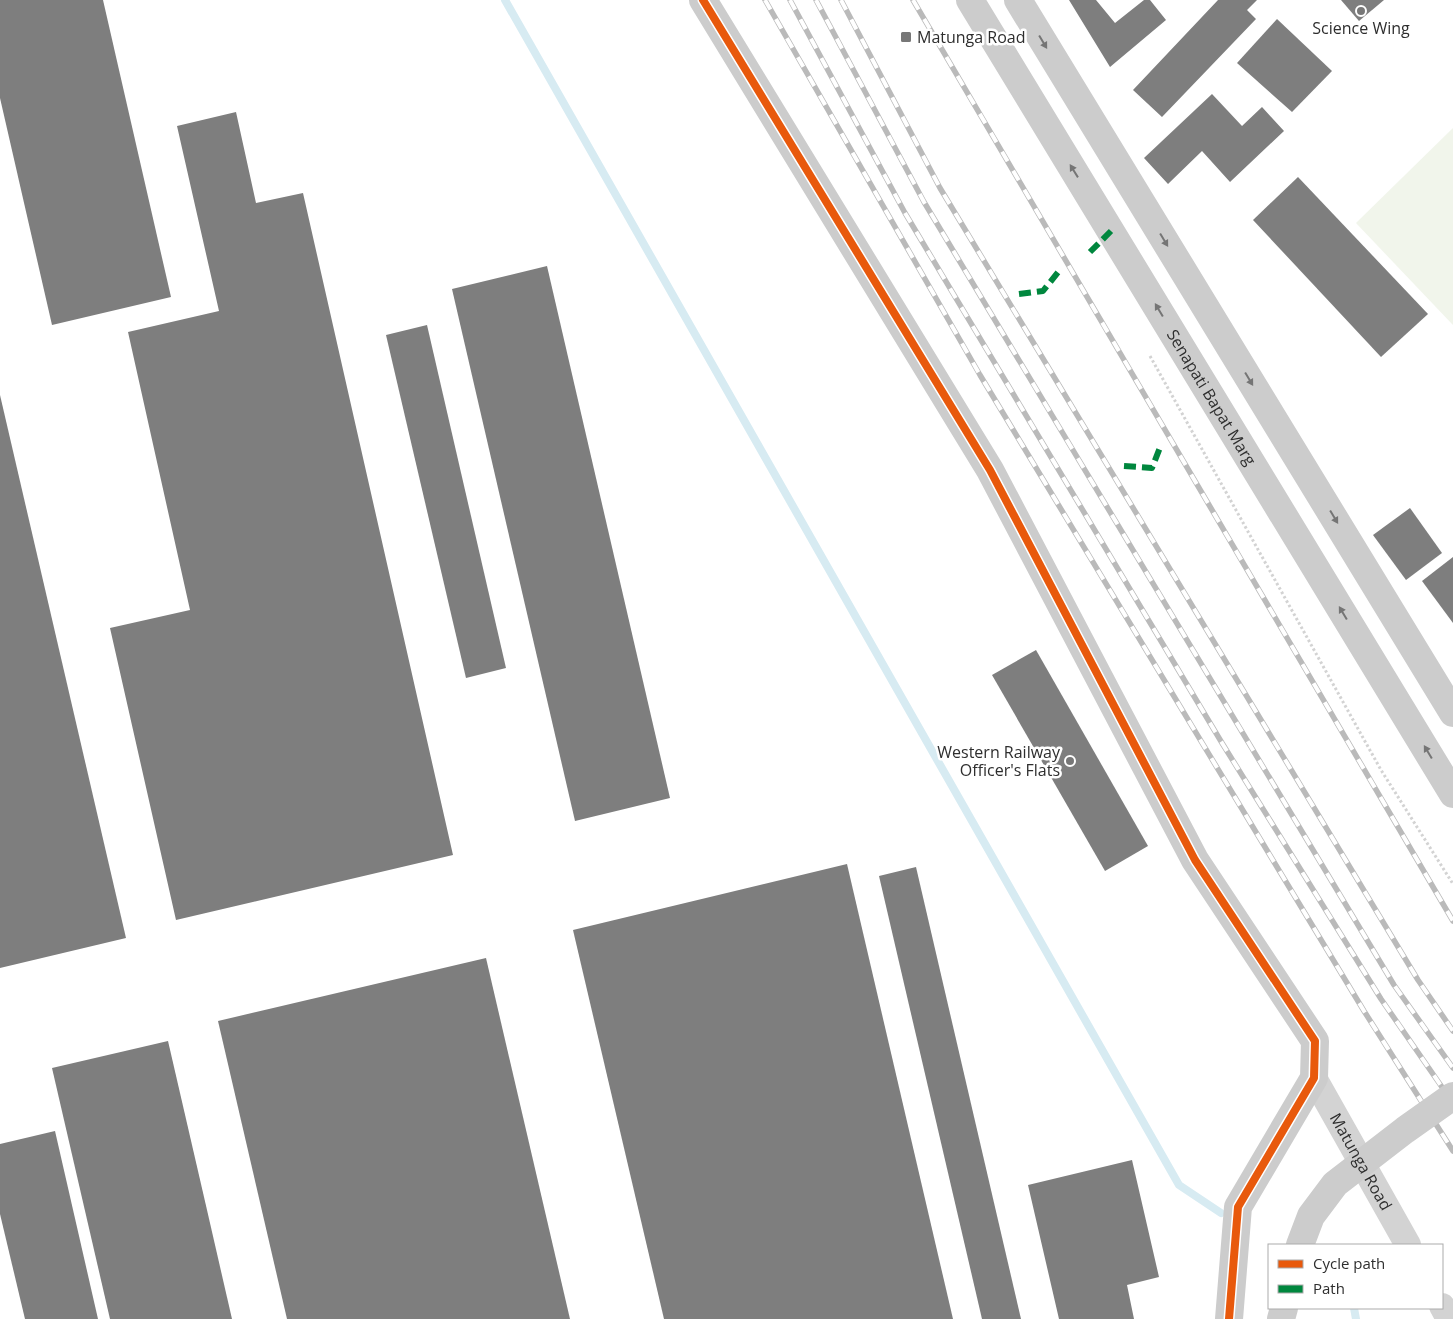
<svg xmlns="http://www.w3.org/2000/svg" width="1453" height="1319" font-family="'Open Sans',sans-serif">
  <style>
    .green { fill: #f1f5eb }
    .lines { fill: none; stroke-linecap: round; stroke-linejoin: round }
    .stream { stroke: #d7ebf2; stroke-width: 8 }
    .building { fill: #7e7e7e }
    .path { stroke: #d3d3d3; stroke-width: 3; stroke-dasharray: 2.5 2.5; stroke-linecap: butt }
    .street { stroke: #d3d3d3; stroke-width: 26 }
    .secondary { stroke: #ccc; stroke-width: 28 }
    .rail-casing { stroke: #bababa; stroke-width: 5.5 }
    .rail { stroke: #fff; stroke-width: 4; stroke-dasharray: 11; stroke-linecap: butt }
    .secondary-bridge { stroke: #ccc; stroke-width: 28 }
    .quiet { stroke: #00873e; stroke-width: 6; stroke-dasharray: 12 6; stroke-linecap: butt }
    .cycleway-casing { stroke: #fff; stroke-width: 11 }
    .cycleway { stroke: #e8590c; stroke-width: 8 }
    .oneway { fill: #757575 }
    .poi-dot { fill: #777; stroke: #fff; stroke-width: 2 }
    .labels { text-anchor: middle; stroke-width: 5; stroke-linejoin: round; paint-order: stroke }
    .poi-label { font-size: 16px; fill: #2e2e2e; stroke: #fff }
    .street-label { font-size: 16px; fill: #2e2e2e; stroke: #fff }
  </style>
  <rect width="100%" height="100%" fill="#fff"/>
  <!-- green -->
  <path class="green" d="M1453,128v197l-97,-102z"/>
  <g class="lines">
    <!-- stream -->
    <g class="stream">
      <path d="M505,0l674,1185 42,28"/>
      <path d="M1354,1308l2,11"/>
    </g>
  </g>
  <!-- building -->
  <g class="building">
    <path d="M0,0h103l68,297 -119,28 -52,-227z"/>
    <path d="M1069,0h27l19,23 29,-23h6l16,20 -56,47z"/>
    <path d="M1218,0h39l-10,10 9,9 -94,98 -29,-27z"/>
    <path d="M1341,0h43l-25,21z"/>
    <path d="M1277,19l55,52 -40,41 -55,-49z"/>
    <path d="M1212,94l30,32 20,-19 22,24 -54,51 -28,-31 -34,33 -24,-26z"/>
    <path d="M236,112l20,91 47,-10 150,662 -277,65 -66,-292 80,-18 -62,-278 91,-21 -42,-185z"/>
    <path d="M1298,177l130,137 -47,43 -128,-137z"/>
    <path d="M547,266l123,532 -95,23 -123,-532z"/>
    <path d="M427,325l79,343 -40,10 -80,-343z"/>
    <path d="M0,395l126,543 -126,30z"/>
    <path d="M1410,508l32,45 -36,27 -33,-45z"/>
    <path d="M1453,557v66l-31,-42z"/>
    <path d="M1036,650l112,196 -43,25 -113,-196z"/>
    <path d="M847,864l106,455h-289l-91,-389z"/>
    <path d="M916,867l105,452h-39l-103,-443z"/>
    <path d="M486,958l84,361h-283l-69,-298z"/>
    <path d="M168,1041l39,169 25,109h-122l-58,-251z"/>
    <path d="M55,1131l43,188h-73l-25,-105v-70z"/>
    <path d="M1132,1160l27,117 -32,8 7,34h-75l-31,-134z"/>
  </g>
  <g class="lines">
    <!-- path -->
    <path class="path" d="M1150,356l231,414 72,114"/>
    <!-- street -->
    <g class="street">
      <path id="s1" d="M1314,1078l94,167"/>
      <path d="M1442,1306l7,13"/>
    </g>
    <!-- secondary -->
    <g class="secondary">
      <path d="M703,0l287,470 205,390 120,181 -1,37 -76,129 -9,112"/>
      <path id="s2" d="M970,0l483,794"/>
      <path d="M1018,0l435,713"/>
      <path d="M1281,1319l3,-11"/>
    </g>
    <defs>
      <g id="rail">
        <path d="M765,0l215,375 384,636 89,140"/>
        <path d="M790,0l115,213 317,530 159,256 72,104"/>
        <path d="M816,0l108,202 470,783 59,83"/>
        <path d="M841,0l99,188 478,792 35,51"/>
        <path d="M913,0l540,921"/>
      </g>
    </defs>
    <!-- rail casing -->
    <use href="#rail" class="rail-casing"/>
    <!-- rail -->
    <use href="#rail" class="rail"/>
    <!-- secondary-bridge -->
    <path class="secondary-bridge" d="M1300,1245l11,-29 24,-32 70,-54 48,-34"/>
    <!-- quiet -->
    <g class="quiet">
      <path d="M1090,252l21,-21"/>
      <path d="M1019,294l24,-3 16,-20"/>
      <path d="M1124,466l28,2 9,-23"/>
    </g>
    <defs>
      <path id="cycleway" d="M703,0l287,470 205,390 120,181 -1,37 -76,129 -9,112"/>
    </defs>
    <!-- cycleway casing -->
    <use href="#cycleway" class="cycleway-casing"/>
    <!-- cycleway -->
    <use href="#cycleway" class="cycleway"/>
  </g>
  <!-- one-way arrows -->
  <defs><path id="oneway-solid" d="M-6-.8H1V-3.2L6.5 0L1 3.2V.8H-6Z" transform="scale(1.25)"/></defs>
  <g class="oneway">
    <use href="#oneway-solid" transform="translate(1043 42) rotate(59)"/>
    <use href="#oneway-solid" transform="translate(1074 171) rotate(-122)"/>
    <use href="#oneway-solid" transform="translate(1164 240) rotate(59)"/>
    <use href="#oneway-solid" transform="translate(1159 310) rotate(-121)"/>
    <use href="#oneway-solid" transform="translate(1249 379) rotate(59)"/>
    <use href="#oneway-solid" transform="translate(1334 517) rotate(59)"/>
    <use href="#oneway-solid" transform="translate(1343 613) rotate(-121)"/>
    <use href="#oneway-solid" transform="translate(1428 752) rotate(-121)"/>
  </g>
  <!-- markers -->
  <g class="poi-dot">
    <circle cx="1361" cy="11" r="5"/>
    <rect x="900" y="31" width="12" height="12" rx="2.5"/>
    <circle cx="1070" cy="761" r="5"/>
  </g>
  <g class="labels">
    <!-- poi labels -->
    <g class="poi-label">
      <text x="1361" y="34">Science Wing</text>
      <text x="917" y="43" text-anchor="start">Matunga Road</text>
      <text x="1060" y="758" text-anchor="end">Western Railway<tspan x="1060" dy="18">Officer's Flats</tspan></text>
    </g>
    <!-- street labels -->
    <g class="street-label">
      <text dy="6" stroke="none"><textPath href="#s2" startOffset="465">Senapati Bapat Marg</textPath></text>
      <text dy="6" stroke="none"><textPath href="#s1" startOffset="96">Matunga Road</textPath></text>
    </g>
  </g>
  <!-- legend -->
  <rect x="1268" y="1244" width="175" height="65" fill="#ffffff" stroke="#ababab"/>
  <rect x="1278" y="1260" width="25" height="8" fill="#e8590c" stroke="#ababab"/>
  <text x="1313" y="1269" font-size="15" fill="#2e2e2e">Cycle path</text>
  <rect x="1278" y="1285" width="25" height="8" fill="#00873e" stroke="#ababab"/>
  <text x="1313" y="1294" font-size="15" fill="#2e2e2e">Path</text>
</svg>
